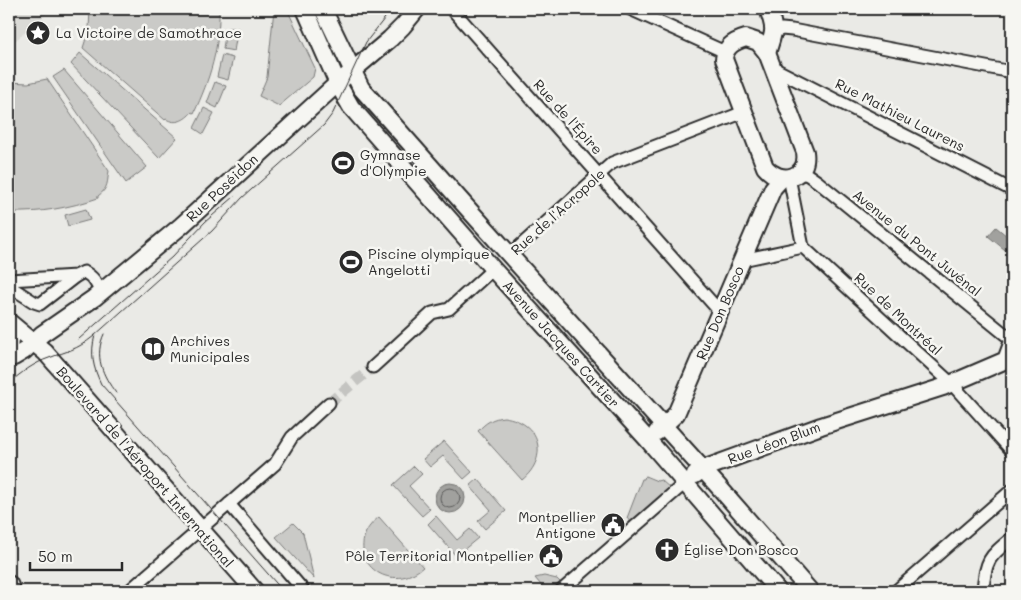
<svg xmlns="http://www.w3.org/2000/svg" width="1021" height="600" font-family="Mali,sans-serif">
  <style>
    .built { fill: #dadad6 }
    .green { fill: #cacac7; stroke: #7a7a79 }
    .water { fill: #a1a19e; stroke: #727270 }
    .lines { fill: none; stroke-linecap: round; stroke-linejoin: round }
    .shore { stroke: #5a5a59; stroke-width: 1 }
    .street-tunnel { stroke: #c4c4c1; stroke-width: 11; stroke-dasharray: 11 5.5; stroke-linecap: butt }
    .street-casing { stroke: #2b2b2b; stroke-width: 15 }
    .secondary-casing { stroke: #2b2b2b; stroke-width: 20 }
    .street { stroke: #f6f6f2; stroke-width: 11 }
    .secondary { stroke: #f6f6f2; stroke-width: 16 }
    .tram { stroke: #2b2b2b; stroke-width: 1 }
    .labels { text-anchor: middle; stroke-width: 5; stroke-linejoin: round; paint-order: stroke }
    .poi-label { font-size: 14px; fill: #2b2b2b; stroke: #f6f6f2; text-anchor: start }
    .street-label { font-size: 14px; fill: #2b2b2b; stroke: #f6f6f2 }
  </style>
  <rect width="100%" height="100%" fill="#eaeae6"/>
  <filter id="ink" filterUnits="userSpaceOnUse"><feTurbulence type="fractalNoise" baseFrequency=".02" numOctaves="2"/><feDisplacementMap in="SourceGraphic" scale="10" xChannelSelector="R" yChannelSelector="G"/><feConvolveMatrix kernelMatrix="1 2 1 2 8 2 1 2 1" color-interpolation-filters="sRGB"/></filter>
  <g filter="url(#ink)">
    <!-- built -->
    <path class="built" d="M9,9h43l-43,37z"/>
    <!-- green -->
    <g class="green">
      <path d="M90,9h129c1,38 -9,70 -25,104l-2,-1c-7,8 -16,13 -26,7l-1,1 -82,-72 6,-19z"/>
      <path d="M274,9h13l28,59 -2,9 -34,29 -20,-10 8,-19z"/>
      <path d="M226,28h12l-4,23 -11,-2z"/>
      <path d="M80,53l97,85 -18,20 -88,-94z"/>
      <path d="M222,55l11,3 -5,22 -11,-3z"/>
      <path d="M64,70l83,97 -21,16 -73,-106z"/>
      <path d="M47,79l62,92c-2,10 0,17 -11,25v2c-29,10 -58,15 -89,14v-130l19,1z"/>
      <path d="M215,82l11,4 -9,22 -10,-5z"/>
      <path d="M204,108l10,5 -11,21 -9,-6z"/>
      <path d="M86,209l4,11 -22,6 -3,-11z"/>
      <path d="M504,417c36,5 46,40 18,63l-44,-49c8,-9 15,-13 26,-14z"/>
      <path d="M444,441l28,31 -8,7 -21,-23 -13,11 -7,-8z"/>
      <path d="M414,466l8,8 -13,12 21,23 -8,7 -29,-31z"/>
      <path d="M645,476l12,5 4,-1 10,9 -40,34 -4,-5 15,-39h2z"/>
      <path d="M478,479l28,32 -21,18 -7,-8 13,-11 -21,-24z"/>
      <path d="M436,516l21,24 13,-11 8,9 -22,18 -28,-32z"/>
      <path d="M379,517l44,50c-30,26 -72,0 -57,-35 3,-6 8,-11 13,-15z"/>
      <path d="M293,523l10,10 11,46 -38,-42z"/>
      <path d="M544,576l13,3 5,5 -8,7h-8l-11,-13z"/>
    </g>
    <!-- water -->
    <g class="water">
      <path d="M996,227l16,13v11l-2,3 -22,-18z"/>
      <circle cx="450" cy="498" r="15"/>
    </g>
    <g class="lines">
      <!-- shore -->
      <circle class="shore" cx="450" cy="498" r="10"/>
      <!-- street-tunnel -->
      <path class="street-tunnel" d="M329,403l44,-36"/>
      <defs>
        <g id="street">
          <path d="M452,9l269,304"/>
          <path d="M630,9l95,43"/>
          <path d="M774,32l8,-3 10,1 220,42"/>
          <path d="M773,68l239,122"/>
          <path d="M800,173l8,2 10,7 194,158"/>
          <path d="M789,177l14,70"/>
          <path d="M803,247l149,137 60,67"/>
          <path d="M510,255l102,-92 132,-51"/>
          <path d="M742,260l61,-13"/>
          <path d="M9,280l67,-4 8,-4c8,4 14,12 16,21"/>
          <path d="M9,286l25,16 6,2 36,-28"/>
          <path d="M373,367l59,-54 17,-4 44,-40"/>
          <path d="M229,504l75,87"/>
          <path d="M129,591l146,-127 17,-27 37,-34"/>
          <path d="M561,591l124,-108"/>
          <path d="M896,591l116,-101"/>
          <path d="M983,591c2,-31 6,-34 29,-53"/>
        </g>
        <g id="secondary">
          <path d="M305,9l34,77 12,21 142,162 155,171 130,151"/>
          <path d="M323,9l38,79 109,123 248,275 92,105"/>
          <path d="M746,38l12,4 9,11 38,99c4,26 -24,34 -40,15l-41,-108c1,-13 11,-18 22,-21z"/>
          <path d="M767,53c7,-22 9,-22 1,-44"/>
          <path d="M9,322l36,30 210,239"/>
          <path d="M10,357l-1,-9 3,-23"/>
          <path d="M9,358l5,-1 10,-6 18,-17 52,-36 87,-72 157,-143 52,-44 13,-13 14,-17"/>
          <path d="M657,432l19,-18 97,-226 9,-10"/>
          <path d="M695,475l8,-6 118,-43 122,-39 63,-27 6,-16"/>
          <path d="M9,584l3,7"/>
        </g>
      </defs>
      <!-- street casing -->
      <use href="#street" class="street-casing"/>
      <!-- secondary casing -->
      <use href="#secondary" class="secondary-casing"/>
      <!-- street -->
      <use href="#street" class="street"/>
      <!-- secondary -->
      <use href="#secondary" class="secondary"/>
      <!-- tram -->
      <g class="tram">
        <path d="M104,334c-10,22 -2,41 12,59"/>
        <path d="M95,335c-5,19 -2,32 6,49l182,207"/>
        <path d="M79,339l93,-82 33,-35 29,-25"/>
        <path d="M9,383c12,-10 25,-20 40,-25 20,-8 26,-7 45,-22l91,-81 27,-24 30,-33 82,-73 9,-12 33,-71 26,-33"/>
      </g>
    </g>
  </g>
  <!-- icons -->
  <defs>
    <symbol id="sight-disc" viewBox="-11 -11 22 22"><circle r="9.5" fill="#2b2b2b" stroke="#f6f6f2"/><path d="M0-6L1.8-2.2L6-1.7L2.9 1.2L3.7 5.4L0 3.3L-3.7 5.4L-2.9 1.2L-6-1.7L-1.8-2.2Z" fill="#fff"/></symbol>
    <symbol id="stadium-disc" viewBox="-11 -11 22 22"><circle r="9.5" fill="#2b2b2b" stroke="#f6f6f2"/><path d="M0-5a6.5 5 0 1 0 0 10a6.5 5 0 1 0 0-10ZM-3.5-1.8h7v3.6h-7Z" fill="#fff"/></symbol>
    <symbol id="library-disc" viewBox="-11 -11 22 22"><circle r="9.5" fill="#2b2b2b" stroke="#f6f6f2"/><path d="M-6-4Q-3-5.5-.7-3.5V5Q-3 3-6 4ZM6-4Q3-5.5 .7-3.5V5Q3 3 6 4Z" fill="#fff"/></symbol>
    <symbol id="civic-disc" viewBox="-11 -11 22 22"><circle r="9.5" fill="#2b2b2b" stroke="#f6f6f2"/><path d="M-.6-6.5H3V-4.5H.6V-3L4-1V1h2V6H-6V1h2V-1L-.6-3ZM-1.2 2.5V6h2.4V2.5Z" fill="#fff"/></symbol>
    <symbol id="church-disc" viewBox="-11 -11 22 22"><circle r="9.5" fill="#2b2b2b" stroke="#f6f6f2"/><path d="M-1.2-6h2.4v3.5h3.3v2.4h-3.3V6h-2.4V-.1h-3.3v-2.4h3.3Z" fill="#fff"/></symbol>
  </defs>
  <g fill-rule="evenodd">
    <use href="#sight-disc" x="24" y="19" width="28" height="28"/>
    <use href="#stadium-disc" x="329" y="149" width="28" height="28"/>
    <use href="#stadium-disc" x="337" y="248" width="28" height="28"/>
    <use href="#library-disc" x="139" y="335" width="28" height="28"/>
    <use href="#civic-disc" x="599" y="511" width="28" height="28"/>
    <use href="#church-disc" x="653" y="536" width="28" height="28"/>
    <use href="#civic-disc" x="537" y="542" width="28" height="28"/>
  </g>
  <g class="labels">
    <!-- poi labels -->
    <g class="poi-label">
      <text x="56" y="38">La Victoire de Samothrace</text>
      <text x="360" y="160">Gymnase<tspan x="360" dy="16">d'Olympie</tspan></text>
      <text x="368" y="259">Piscine olympique<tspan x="368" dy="16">Angelotti</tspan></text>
      <text x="170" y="346">Archives<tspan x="170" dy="16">Municipales</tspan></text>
      <text x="596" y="522" text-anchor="end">Montpellier<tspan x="596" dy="16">Antigone</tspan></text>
      <text x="684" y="555">Église Don Bosco</text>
      <text x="534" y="561" text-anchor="end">Pôle Territorial Montpellier</text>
    </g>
    <!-- street labels -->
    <g class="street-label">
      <text transform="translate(900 115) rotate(27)" y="5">Rue Mathieu Laurens</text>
      <text transform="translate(568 117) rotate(48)" y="5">Rue de l'Épire</text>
      <text transform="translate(222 188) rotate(-43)" y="5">Rue Poséidon</text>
      <text transform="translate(558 212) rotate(-42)" y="5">Rue de l'Acropole</text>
      <text transform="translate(917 243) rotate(39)" y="5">Avenue du Pont Juvénal</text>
      <text transform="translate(720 313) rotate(-67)" y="5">Rue Don Bosco</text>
      <text transform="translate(898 314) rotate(43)" y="5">Rue de Montréal</text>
      <text transform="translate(561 344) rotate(48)" y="5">Avenue Jacques Cartier</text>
      <text transform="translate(774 443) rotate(-20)" y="5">Rue Léon Blum</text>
      <text transform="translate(145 467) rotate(49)" y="5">Boulevard de l'Aéroport International</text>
    </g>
  </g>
  <!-- margin -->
  <rect width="1021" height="600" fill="none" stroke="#f6f6f2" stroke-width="30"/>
  <rect x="15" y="15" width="991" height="570" fill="none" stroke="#2b2b2b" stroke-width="2" filter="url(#ink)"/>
  <!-- scale -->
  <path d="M30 562v8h92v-8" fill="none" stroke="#2b2b2b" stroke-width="2.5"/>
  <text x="38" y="562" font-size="15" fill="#2b2b2b" stroke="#f6f6f2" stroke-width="4" paint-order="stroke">50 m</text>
</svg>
